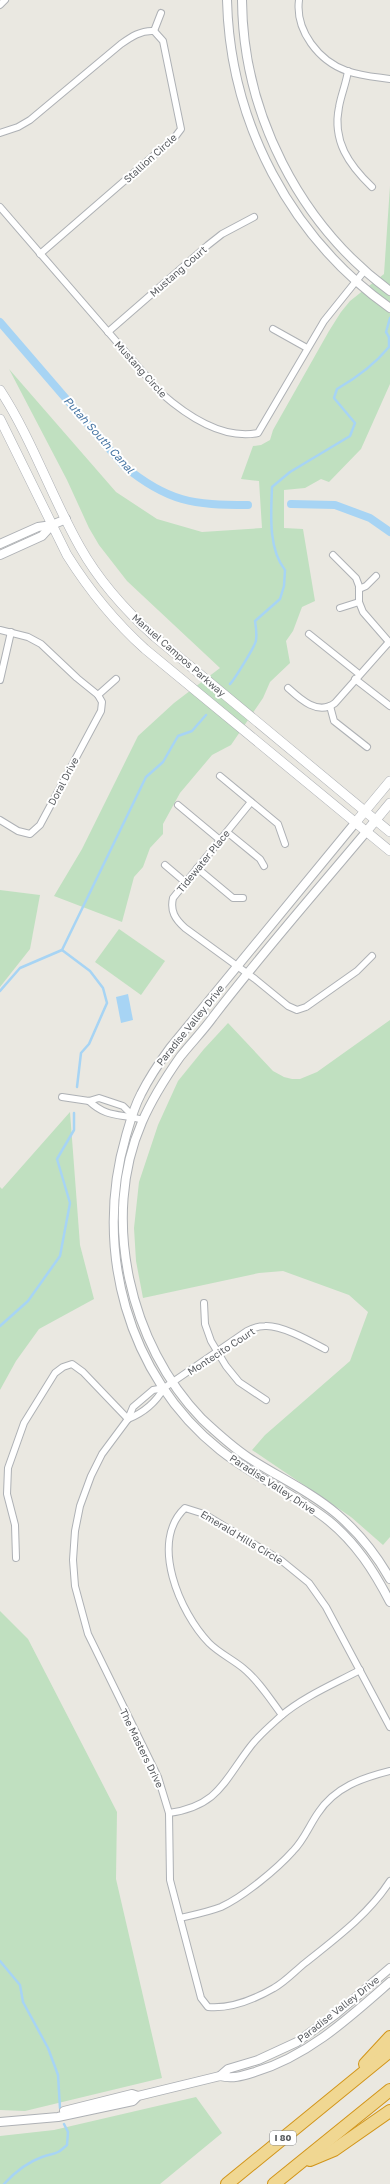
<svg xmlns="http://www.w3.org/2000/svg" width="390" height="2184" font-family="'Golos Text',sans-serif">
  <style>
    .green { fill: #c0e0c0 }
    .water { fill: #a7d4f4 }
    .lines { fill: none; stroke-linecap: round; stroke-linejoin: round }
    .stream { stroke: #a7d4f4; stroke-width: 2.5 }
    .canal { stroke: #a7d4f4; stroke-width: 8 }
    .minor-casing { stroke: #aeb1b5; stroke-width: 8 }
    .tertiary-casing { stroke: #aeb1b5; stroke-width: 10 }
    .secondary-casing { stroke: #adb0b5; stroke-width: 10 }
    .motorway-casing { stroke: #d29519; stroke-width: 14 }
    .minor { stroke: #fff; stroke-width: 6 }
    .tertiary { stroke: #fff; stroke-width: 8 }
    .secondary { stroke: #fff; stroke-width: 9 }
    .motorway { stroke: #f0d792; stroke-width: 12 }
    .labels { text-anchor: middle; stroke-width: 4; stroke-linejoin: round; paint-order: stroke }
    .shield { fill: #fff; stroke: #8b8d90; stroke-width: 1 }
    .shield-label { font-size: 9px; font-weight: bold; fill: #595c60 }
    .street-label { font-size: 10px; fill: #595c60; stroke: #fff }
    .water-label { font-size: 11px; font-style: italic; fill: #4876a4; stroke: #fff }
  </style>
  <rect width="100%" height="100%" fill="#eae8e1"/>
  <!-- green -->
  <g class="green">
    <path d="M390,186v198l-29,65 -32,33 -8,-3 -16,9 -21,2v38l19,1 12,72 -13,6 -9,24 -7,10 4,22 -20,19 -7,16 -32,47 -19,10 -32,38 -17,31v10l-13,14 -7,19 -9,10 -12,45 -68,-26 28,-47 56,-113 36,-33 46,-35 -93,-87 -28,-36 -10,-17 -22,-48 -58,-111 107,123 41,27 45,13 60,-4 -3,-47 -18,-2 12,-33 8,-1 9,-5 3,-10 56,-99 12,-19 9,-11 34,-27z"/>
    <path d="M0,890l40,5 -10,54 -30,38z"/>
    <path d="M119,929l46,32 -24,34 -46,-33z"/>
    <path d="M390,1020v517l-7,8 -32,-28 -99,-67 13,-15 85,-74 18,-49 -19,-17 -66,-24 -24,2 -116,25 -7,-37 -2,-33 5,-46 19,-57 20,-44 26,-32 24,-26 45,48 11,6 8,2h8l17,-7z"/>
    <path d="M70,1112l10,133 14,54 -55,30 -23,32 -16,29v-203l2,2z"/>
    <path d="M0,1611l28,28 89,173 -1,67 46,199 -137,33 -25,-1z"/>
    <path d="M196,2097l26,36 -62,51h-160v-48l54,-6z"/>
  </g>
  <!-- water -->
  <path class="water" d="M128,994l5,26 -12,3 -5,-26z"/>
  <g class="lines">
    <!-- stream -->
    <g class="stream">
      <path d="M230,684c4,-4 26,-39 26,-44 1,-6 0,-13 -1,-19l25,-22 4,-13 1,-16c-17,-21 -14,-57 -13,-83l18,-15 60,-36 5,-13 -21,-25 3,-9c21,-12 37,-24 52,-42v-10l-3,-5 4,-14"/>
      <path d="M62,950l28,21 13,17 4,15 -18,41 -8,9 -4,34"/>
      <path d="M0,991l20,-23 42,-18 84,-173 17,-15 15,-26 14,-5 14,-16"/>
      <path d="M0,1326l28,-25 32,-45 10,-53 -13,-44 17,-29v-17"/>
      <path d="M0,1961l20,24 3,17 25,46 10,27 2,33"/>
      <path d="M4,2184c10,-11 24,-22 38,-27 14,-5 13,-1 25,-12l1,-13 -4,-8"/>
    </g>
    <!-- canal -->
    <g class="canal">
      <path d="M0,322l124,144c44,36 69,39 124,39"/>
      <path d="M291,504l44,1 35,13 20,14"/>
    </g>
    <defs>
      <g id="minor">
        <path d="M299,0c-4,31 20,61 48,71 14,5 29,6 43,8"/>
        <path d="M0,5l5,-5"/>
        <path d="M154,31l7,-18"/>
        <path d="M348,71c-2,13 -7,24 -9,36 -7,34 10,58 33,80"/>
        <path d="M0,133l18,-6 12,-7 91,-76c10,-7 20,-14 33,-13l9,10 18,88 -6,8 -135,117"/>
        <path d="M0,207l161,186c25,22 62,47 97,40l66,-112 41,-51"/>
        <path d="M273,329l34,19"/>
        <path d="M108,332l100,-87 14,-11 32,-17"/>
        <path d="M333,555l23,23 3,8v16l4,10 27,31"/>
        <path d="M359,589l7,-3 10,-10"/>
        <path d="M340,608l19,-6"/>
        <path d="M0,630l28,7 13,7 36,34 21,17 4,7 -1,9 -61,114 -10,9 -12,-3 -18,-11"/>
        <path d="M309,634l50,40"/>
        <path d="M355,679l35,27"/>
        <path d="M0,680l11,-48"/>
        <path d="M288,688c12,11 30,28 47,15l54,-61"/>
        <path d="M98,695l18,-16"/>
        <path d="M330,706l4,15 33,26"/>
        <path d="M220,776l58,48 7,20"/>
        <path d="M251,802l-78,96c-3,13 2,21 12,30l70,51 33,27 9,4 9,-3 51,-36 15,-15"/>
        <path d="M178,805l42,35"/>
        <path d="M227,832l33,27 4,7"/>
        <path d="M165,865l20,17"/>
        <path d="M197,868l36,30h10"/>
        <path d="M62,1097l27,4 10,-3 24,8 10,10"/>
        <path d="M89,1101c19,18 32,12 54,19"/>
        <path d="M204,1303l1,21 6,17 15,25 13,16 27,18"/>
        <path d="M325,1349c-15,-8 -43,-24 -60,-23 -6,0 -12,2 -18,5l-83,57 -11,2 -20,17 -5,12 -26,35 -11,22 -11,30 -5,25 -2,29 2,26 13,48 70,143 11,36 1,67 31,118 7,9c22,2 47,-8 66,-19 11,-6 21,-17 31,-25 30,-24 64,-49 85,-82"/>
        <path d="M128,1419c15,-6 28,-17 36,-31"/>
        <path d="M16,1558l-1,-33 -8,-31 1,-26 16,-45 31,-50 8,-6 9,-3 11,8 45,47"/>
        <path d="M282,1715c-12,-16 -23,-34 -39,-47 -11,-9 -24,-15 -34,-25 -29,-30 -60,-101 -24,-135l19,6 78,47 27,22 17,24 64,120"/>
        <path d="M169,1813c49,-7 55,-32 81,-66 9,-12 20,-21 31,-31 22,-19 53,-32 79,-46"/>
        <path d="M180,1918c13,-3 28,-6 41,-11 22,-10 56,-38 72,-56 11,-11 16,-25 25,-38 17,-26 44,-35 72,-42"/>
      </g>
      <g id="tertiary">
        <path d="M227,0c3,122 63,237 163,308"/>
        <path d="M242,0c1,113 57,224 148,291"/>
        <path d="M0,544l38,-17 14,-2 14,-6"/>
        <path d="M0,555l42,-19 10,-11"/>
        <path d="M355,823l-185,225c-11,15 -21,30 -29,46 -7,13 -11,28 -15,42 -33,112 1,240 94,314 34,27 75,44 109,71 27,22 45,50 61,81"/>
        <path d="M366,832c-51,61 -104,121 -153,185 -10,14 -22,26 -33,40 -14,20 -28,42 -38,65 -42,96 -12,223 60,297 15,14 30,28 47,39 29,19 61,33 88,56 21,18 39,40 53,65"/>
        <path d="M220,2076l8,-7 30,-9 39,-18 39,-28 54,-46"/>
        <path d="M64,2111l68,-17 6,2"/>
        <path d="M0,2122l58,-5 75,-16 5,-5 82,-20c13,3 22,0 35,-4 53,-16 94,-54 135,-90"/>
      </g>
      <g id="secondary">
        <path d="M0,390c32,49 51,106 80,157 19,34 46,64 75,90l235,195"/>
        <path d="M0,419l67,136c22,35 47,66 78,94l245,202"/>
        <path d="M355,823l35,-42"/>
        <path d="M366,832l24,-29"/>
      </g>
      <g id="motorway">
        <path d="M365,2064l25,-27"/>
        <path d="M310,2160l24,-10 56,-39"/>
        <path d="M227,2184l163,-133"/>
        <path d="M274,2184l116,-94"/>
      </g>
    </defs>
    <!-- minor casing -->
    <use href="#minor" class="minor-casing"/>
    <!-- tertiary casing -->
    <use href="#tertiary" class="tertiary-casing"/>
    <!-- secondary casing -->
    <use href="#secondary" class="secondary-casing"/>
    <!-- motorway casing -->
    <use href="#motorway" class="motorway-casing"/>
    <!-- minor -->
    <use href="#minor" class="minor"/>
    <!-- tertiary -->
    <use href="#tertiary" class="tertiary"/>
    <!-- secondary -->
    <use href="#secondary" class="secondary"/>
    <!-- motorway -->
    <use href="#motorway" class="motorway"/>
  </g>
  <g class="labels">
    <!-- shield labels -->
    <rect class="shield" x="270" y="2131" width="26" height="14" rx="3"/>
    <g class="shield-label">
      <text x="283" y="2141">I 80</text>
    </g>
    <!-- street labels -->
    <g class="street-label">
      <text transform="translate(150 158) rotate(-42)" y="4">Stallion Circle</text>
      <text transform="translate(178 271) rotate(-41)" y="4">Mustang Court</text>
      <text transform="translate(141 369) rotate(48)" y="4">Mustang Circle</text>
      <text transform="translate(179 655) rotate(41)" y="4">Manuel Campos Parkway</text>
      <text transform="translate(63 781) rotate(-62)" y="4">Doral Drive</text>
      <text transform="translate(203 861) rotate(-51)" y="4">Tidewater Place</text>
      <text transform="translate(190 1025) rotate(-51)" y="4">Paradise Valley Drive</text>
      <text transform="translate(221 1351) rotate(-33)" y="4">Montecito Court</text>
      <text transform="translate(273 1484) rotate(33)" y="4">Paradise Valley Drive</text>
      <text transform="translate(242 1537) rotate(31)" y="4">Emerald Hills Circle</text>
      <text transform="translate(142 1748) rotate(64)" y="4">The Masters Drive</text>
      <text transform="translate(338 2009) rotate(-38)" y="4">Paradise Valley Drive</text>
    </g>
    <!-- water labels -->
    <g class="water-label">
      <text transform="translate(99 435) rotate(48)" y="4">Putah South Canal</text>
    </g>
  </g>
</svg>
